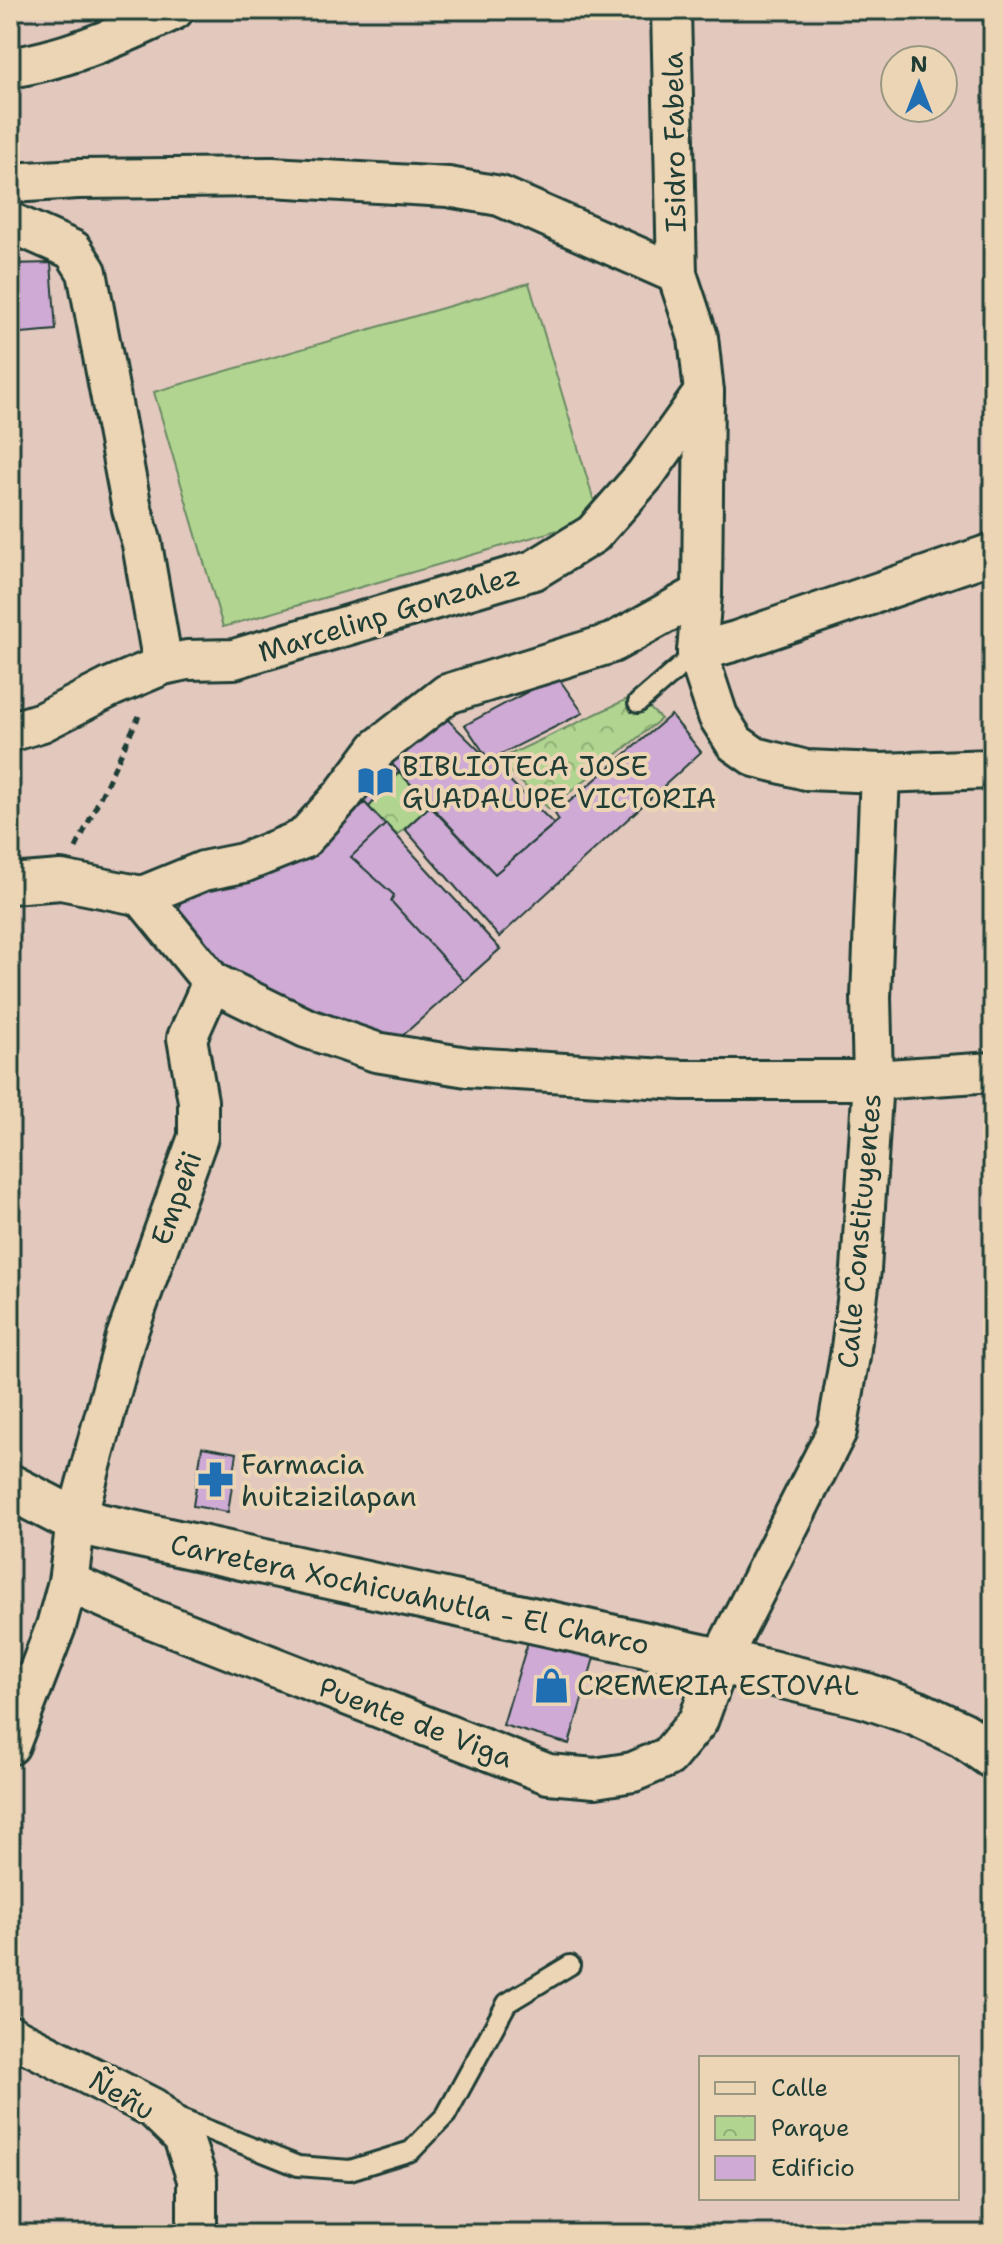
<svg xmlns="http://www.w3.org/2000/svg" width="1003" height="2244" font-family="'Shantell Sans',sans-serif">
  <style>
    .park { fill: url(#park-crowns); stroke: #688962; stroke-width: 2 }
    .pitch { fill: #b1d590; stroke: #688962; stroke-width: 2 }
    .building { fill: #ceaad4; stroke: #1f3d34; stroke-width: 2 }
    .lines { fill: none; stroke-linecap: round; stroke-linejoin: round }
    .service-casing { stroke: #1f3d34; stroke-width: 24 }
    .minor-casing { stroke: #1f3d34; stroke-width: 44 }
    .secondary-casing { stroke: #1f3d34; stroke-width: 50 }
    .path { stroke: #1f3d34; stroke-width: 5; stroke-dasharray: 8 6; stroke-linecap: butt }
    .service { stroke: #ecd5b5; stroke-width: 18 }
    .minor { stroke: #ecd5b5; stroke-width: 38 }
    .secondary { stroke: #ecd5b5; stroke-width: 44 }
    .labels { text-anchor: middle; stroke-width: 8; stroke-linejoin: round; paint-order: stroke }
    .street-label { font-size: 28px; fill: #1f3d34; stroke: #ecd5b5 }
    .poi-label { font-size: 28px; fill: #1f3d34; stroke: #ecd5b5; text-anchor: start }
  </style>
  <defs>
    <pattern id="park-crowns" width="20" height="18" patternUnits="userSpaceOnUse" patternTransform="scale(2)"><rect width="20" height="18" fill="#b1d590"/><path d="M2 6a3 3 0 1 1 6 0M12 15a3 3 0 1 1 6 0" fill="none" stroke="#8fae76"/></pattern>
  </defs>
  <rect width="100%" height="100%" fill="#e3c8be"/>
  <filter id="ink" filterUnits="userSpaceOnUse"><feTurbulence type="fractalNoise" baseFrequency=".0125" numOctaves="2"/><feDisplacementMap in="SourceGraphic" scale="16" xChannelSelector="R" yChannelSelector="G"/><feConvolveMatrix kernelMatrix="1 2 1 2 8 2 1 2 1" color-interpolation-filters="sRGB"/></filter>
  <g filter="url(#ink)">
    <!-- park -->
    <g class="park">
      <path d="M636,695l25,24 -112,90 -51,-49z"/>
      <path d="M390,762l40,44 -33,29 -42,-42z"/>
    </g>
    <!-- pitch -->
    <path class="pitch" d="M529,283l70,235 -376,109 -69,-235z"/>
    <!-- building -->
    <g class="building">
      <path d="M51,263l5,67 -46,4v-70z"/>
      <path d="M557,676l26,37 -94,47 -24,-35z"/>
      <path d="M443,715l111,109 -59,50 -105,-112z"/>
      <path d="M671,715l30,37 -202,185 -94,-108 25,-23 65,68 64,-54 -4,-6z"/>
      <path d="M390,762l9,10 -30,35 -14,-14z"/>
      <path d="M365,803l135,146 -98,87 -10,1 -84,-25 -68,-37 -32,-23 -25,-27 -4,-16 2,-10 152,-71z"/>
      <path d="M386,824l114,125 -36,32 -73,-80 3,-6 -43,-38z"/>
      <path d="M202,1447l35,6 -9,59 -35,-6z"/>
      <path d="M533,1625l65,19 -29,100 -66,-19z"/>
    </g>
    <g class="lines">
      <defs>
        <g id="service">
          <path d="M638,703l59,-51"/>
          <path d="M178,2118l120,48 52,4 61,-19 35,-36 61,-112 63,-38"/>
        </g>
        <g id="minor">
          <path d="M671,10l6,264 21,63 6,55 -2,201 -5,59 21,64 17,27 20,14 51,13 74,3 113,-4"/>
          <path d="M10,68c57,-9 112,-32 164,-58"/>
          <path d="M10,183l68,-4 194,-2 176,10 52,9 177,78"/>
          <path d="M10,222l63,28 14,22 45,237 10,35 21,121"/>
          <path d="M697,652l39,-11 257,-88"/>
          <path d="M10,732l32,-10 69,-35 52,-22 24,-5 47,-1 300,-89 59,-36 52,-59 59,-83"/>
          <path d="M10,884l51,-4 81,16 61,-25 40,-8 60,-24 39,-43 36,-48 69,-54 165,-51 90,-50"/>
          <path d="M212,982l94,46 70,24 91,15 216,13h190l120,-8"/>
          <path d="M68,1582l84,37 396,155 47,4 38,-6 35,-15 30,-36 22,-60 117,-230 13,-75 11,-86 12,-190 -2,-83 9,-224"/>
          <path d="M10,1745l46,-119 12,-44 8,-61 50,-184 72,-200v-36l-11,-63 25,-56 -70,-86"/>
          <path d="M10,2035l143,73 30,29 14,42v46l-4,9"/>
        </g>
        <path id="secondary" d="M10,1487l66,34 644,140 147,35 49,17 47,22 30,21"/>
      </defs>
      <!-- service casing -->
      <use href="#service" class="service-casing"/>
      <!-- minor casing -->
      <use href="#minor" class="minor-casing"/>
      <!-- secondary casing -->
      <use href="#secondary" class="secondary-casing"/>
      <!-- path -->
      <path class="path" d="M76,848l63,-132"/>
      <!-- service -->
      <use href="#service" class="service"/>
      <!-- minor -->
      <use href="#minor" class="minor"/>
      <!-- secondary -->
      <use href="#secondary" class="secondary"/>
    </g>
  </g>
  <!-- icons -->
  <defs>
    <symbol id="library-bare" viewBox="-9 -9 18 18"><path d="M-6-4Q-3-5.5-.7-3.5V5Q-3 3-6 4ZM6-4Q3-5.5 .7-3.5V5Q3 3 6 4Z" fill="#1f6fb2" stroke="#ecd5b5" stroke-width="2.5" paint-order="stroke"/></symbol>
    <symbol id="pharmacy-bare" viewBox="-9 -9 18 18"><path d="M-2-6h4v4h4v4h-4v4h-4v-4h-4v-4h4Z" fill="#1f6fb2" stroke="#ecd5b5" stroke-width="2.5" paint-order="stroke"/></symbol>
    <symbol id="shop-bare" viewBox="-9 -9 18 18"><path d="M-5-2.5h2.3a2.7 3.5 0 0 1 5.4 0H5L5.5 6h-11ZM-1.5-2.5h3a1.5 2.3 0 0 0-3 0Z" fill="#1f6fb2" stroke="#ecd5b5" stroke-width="2.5" paint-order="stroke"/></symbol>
  </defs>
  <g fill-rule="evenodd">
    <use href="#library-bare" x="350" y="756" width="51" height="51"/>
    <use href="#pharmacy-bare" x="190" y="1454" width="51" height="51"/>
    <use href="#shop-bare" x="526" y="1660" width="51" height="51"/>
  </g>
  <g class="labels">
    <!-- street labels -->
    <g class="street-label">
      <text transform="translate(674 142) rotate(-91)" y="10">Isidro Fabela</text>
      <text transform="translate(389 613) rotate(-17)" y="10">Marcelinp Gonzalez</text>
      <text transform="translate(176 1198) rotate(-70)" y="10">Empeñi</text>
      <text transform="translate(859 1231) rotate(-85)" y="10">Calle Constituyentes</text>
      <text transform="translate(410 1594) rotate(12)" y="10">Carretera Xochicuahutla - El Charco</text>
      <text transform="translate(416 1722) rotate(21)" y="10">Puente de Viga</text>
      <text transform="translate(122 2095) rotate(30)" y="10">Ñeñu</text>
    </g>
    <!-- poi labels -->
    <g class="poi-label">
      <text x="402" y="776">BIBLIOTECA JOSE<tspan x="402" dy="32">GUADALUPE VICTORIA</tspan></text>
      <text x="241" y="1474">Farmacia<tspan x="241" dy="32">huitzizilapan</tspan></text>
      <text x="577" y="1695">CREMERIA ESTOVAL</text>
    </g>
  </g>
  <!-- margin -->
  <rect width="1003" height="2244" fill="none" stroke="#ecd5b5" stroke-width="40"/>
  <rect x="20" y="20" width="963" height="2204" fill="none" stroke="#1f3d34" stroke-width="3" filter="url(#ink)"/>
  <!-- legend -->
  <rect x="699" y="2056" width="260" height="144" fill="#ecd5b5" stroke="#9a9881" stroke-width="2"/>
  <rect x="715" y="2082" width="40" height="12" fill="#ecd5b5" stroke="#9a9881" stroke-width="2"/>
  <text x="771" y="2096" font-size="24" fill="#1f3d34">Calle</text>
  <rect x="715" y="2116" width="40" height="24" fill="url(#park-crowns)" stroke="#9a9881" stroke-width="2"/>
  <text x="771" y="2136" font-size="24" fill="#1f3d34">Parque</text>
  <rect x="715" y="2156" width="40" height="24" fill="#ceaad4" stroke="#9a9881" stroke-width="2"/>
  <text x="771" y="2176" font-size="24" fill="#1f3d34">Edificio</text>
  <!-- north arrow -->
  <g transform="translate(919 84)"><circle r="38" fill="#ecd5b5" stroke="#9a9881" stroke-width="2"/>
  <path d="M0-6L14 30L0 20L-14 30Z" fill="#1f6fb2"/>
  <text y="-12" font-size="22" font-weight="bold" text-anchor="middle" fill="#1f3d34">N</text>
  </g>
</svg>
